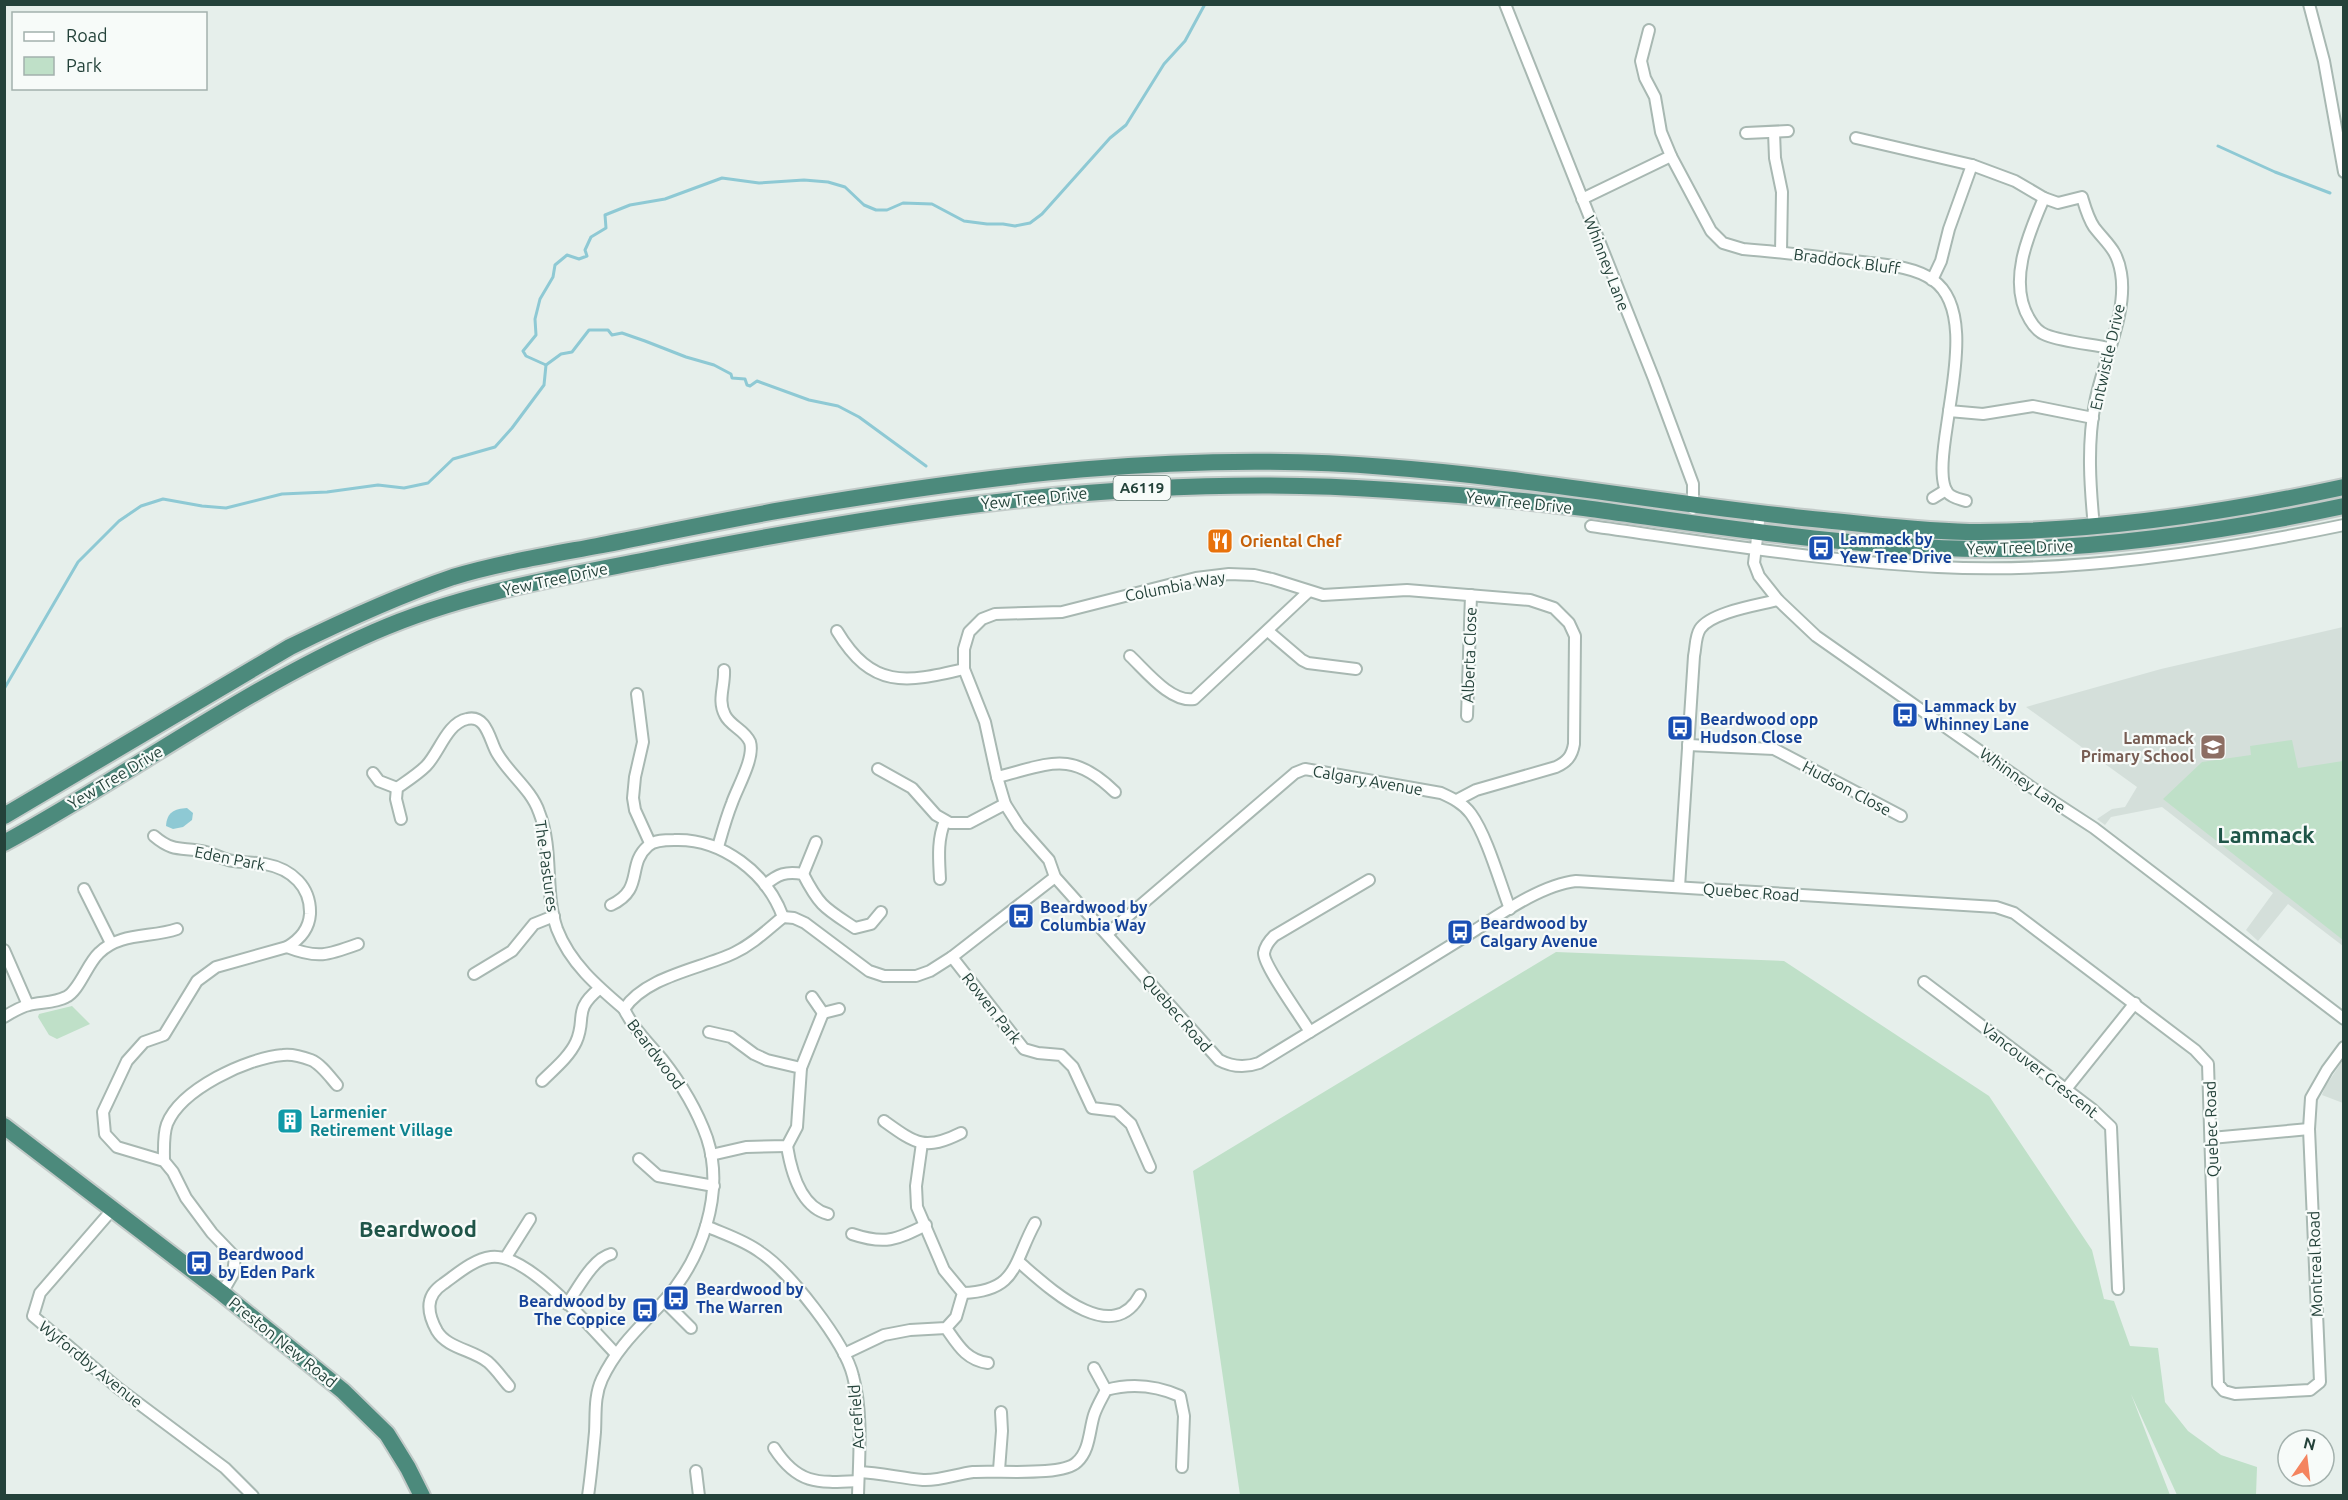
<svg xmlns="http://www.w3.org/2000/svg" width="2348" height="1500" font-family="Ubuntu,sans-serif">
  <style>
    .built { fill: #d4dfda }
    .green { fill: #bfe0c8 }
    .water { fill: #8ec9d4 }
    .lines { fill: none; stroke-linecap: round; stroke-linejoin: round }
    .stream { stroke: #8ec9d4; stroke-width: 3 }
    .minor-casing { stroke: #a8b8b2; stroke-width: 14 }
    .trunk-casing { stroke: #c2cac8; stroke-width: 20 }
    .minor { stroke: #fff; stroke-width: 10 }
    .trunk { stroke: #4c8a7c; stroke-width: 16 }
    .labels { text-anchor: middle; stroke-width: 4.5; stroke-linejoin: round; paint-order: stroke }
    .shield { fill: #f7fbf9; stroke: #637a73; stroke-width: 1.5 }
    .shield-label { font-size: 15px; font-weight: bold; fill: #24423a }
    .street-label { font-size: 16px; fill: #24423a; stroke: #f7fbf9 }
    .transit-label { font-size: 16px; font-weight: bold; fill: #164399; stroke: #f7fbf9; text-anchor: start }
    .food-label { font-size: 16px; font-weight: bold; fill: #c56008; stroke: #f7fbf9; text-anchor: start }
    .education-label { font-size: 16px; font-weight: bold; fill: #785e54; stroke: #f7fbf9; text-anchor: end }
    .culture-label { font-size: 16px; font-weight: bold; fill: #0d838f; stroke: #f7fbf9; text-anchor: start }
    .district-label { font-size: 22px; font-weight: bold; fill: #1f5548; stroke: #f7fbf9 }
  </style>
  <rect width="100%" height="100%" fill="#e6efeb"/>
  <!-- built -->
  <g class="built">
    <path d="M2343,627v319l-55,-42 -30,37 -12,-11 27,-37 -111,-86 -51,10 -6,8 -8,-6 15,-10 13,-2 12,-20 -111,-80 135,-38z"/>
    <path d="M2343,1060v43l-21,-8 3,-8z"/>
  </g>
  <!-- green -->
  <g class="green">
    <path d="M2292,740l6,28 45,-7v179l-180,-141 39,-37 49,-7 -1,-9z"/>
    <path d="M1556,952l228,9 205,135 103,154 12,49 10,2 16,45 28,2 7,54 23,29 33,24 36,12 -1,28h-79l-46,-101 39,101h-930l-47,-324z"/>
    <path d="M72,1006l18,18 -33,15 -8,-4 -11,-18 1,-3z"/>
  </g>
  <!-- water -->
  <path class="water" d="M187,808l6,5 -1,7 -9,7 -10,2 -7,-3c1,-14 8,-17 21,-18z"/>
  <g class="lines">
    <!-- stream -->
    <g class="stream">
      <path d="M2218,146l57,26 55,21"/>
      <path d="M546,365l-20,-9 -3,-5 13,-16 -1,-16 5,-20 13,-22 2,-12 12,-10 12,4 8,-3 -2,-6 6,-13 15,-9 -1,-13 25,-10 35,-6 57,-21 37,5 45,-3 24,2 17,5 19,18 12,5h11l16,-7 29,1 32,17 23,3h16l12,2 15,-3 12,-9 68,-76 16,-13 38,-61 21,-23 20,-37"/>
      <path d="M4,689l74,-127 41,-41 22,-15 22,-7 39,7 24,2 56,-14 45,-2 51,-7 26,3 24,-5 25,-24 42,-12 17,-19 32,-43 2,-20 15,-11 11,-2 17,-22h19l4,5 10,-2 23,8 41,16 28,8 17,9 1,4 13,1 2,6 3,1 7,-5 52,19 29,6 21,11 67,49"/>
    </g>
    <defs>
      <g id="minor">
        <path d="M1505,4l149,375 39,105v25"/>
        <path d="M2309,4l15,57 20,111"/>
        <path d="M1774,132l1,26 7,34 -1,60"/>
        <path d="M1746,133l42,-2"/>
        <path d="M1856,138l116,27 43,16 29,17 14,5 24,-6c3,10 6,21 12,30 13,17 23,22 27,46 7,41 -19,90 -26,130 -8,41 -5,83 -1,124"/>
        <path d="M1671,156l40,75 12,12 20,6c39,3 79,8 119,13 23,3 51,4 71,18 36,25 21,95 16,131l34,3 50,-8 60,12"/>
        <path d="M2044,198c-16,37 -37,85 -14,122 4,7 8,12 16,15 18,7 44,9 63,13"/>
        <path d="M1582,199l89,-43 -10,-24 -6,-35 -10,-19 -4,-17 8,-31"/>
        <path d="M1932,280l9,-19 8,-32 23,-64"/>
        <path d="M1949,411c-2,18 -13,68 -1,82 4,5 12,6 18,8"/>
        <path d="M1933,498l13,-8"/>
        <path d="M1760,513l-6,50 5,13 19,24 38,36 215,151 63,41 250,191"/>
        <path d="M1591,526c115,16 231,35 347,41 132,7 276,-15 406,-42"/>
        <path d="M837,631c35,58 68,52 127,38"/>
        <path d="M1268,631l34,29 6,3 48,6"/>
        <path d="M1130,656c16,15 41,47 64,43l114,-107"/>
        <path d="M637,694l6,48 -8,35 -2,21 2,12 15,33"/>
        <path d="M1467,716l4,-121"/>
        <path d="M1688,745l86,4 127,67"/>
        <path d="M878,769l34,19 24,27 14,8h19l36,-19"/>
        <path d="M373,773l6,8 18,7"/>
        <path d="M997,777c53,-13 74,-28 118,15"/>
        <path d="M1457,800l19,-10 80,-23c11,-5 16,-11 18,-23l1,-108 -6,-13 -15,-15 -24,-8 -123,-10 -84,5 -51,-16 -18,-4 -25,-1 -33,4 -134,34 -67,2 -13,5 -13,13 -5,17v20l21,53 12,55 8,27 14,22 30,34 6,17 164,183c13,7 26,8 40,3 67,-41 133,-81 199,-122 33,-20 80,-56 118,-60l420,26 18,6 181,137 13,14 10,320 6,7 11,3 75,-4 10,-8 -11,-253 2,-31 16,-28 17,-23"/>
        <path d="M401,819l-5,-20 1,-11c10,-7 21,-14 29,-22 13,-13 21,-43 41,-47 20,-5 23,23 30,34 12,21 34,36 42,59 15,38 5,80 18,117 13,34 40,57 67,80"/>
        <path d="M154,836c21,18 29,10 52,16 9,2 18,8 27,9 10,2 22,1 32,3 27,5 46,23 45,50 -1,15 -11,26 -23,33l-71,20 -19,14 -33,54 -20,7 -17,19 -24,51 2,22 12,13 47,14 9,11 13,26 26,35 23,24 -2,17 -11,19"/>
        <path d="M718,847c4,-14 8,-29 14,-44 5,-15 23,-45 18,-61 -5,-12 -20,-16 -25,-27 -8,-15 0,-29 -1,-45"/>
        <path d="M803,874l13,-32"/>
        <path d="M940,879c-1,-20 -3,-39 5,-58"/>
        <path d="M765,885c13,-11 21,-14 38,-11 17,33 22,34 52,54l16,-4 10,-12"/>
        <path d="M1679,887l15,-231c2,-9 1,-19 6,-27 11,-17 59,-24 78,-29"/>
        <path d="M84,889l27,54"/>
        <path d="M611,905c34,-16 15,-40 37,-59 6,-6 18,-6 26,-6 48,-2 93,33 109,77"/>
        <path d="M1107,934l188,-161 10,-4 136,24c11,5 22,10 30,21 16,22 29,69 39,95"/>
        <path d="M287,947c31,12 41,8 71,-3"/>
        <path d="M4,950l24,55"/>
        <path d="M952,957l72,92 14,4 23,2 12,12 19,41 25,3 14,13 19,43"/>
        <path d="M474,974l38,-23 22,-27 20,-8"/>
        <path d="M1924,982l168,127 19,18 7,162"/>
        <path d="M812,997l11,16 16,-4"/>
        <path d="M4,1017c8,-5 16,-10 25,-12 12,-3 26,-2 37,-8 13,-6 21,-33 33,-44 21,-21 52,-15 78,-24"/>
        <path d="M709,1032l22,5 23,17 13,6 34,8 -4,59 -10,19 -41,1 -35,8"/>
        <path d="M1310,1032c-8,-14 -47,-67 -46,-79 1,-7 5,-12 10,-17l95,-56"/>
        <path d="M801,1068l22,-55"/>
        <path d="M542,1081c12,-12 27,-24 34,-39 11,-24 -4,-31 23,-53"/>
        <path d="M2066,1089l69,-86"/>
        <path d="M884,1121c32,23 41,30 77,12"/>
        <path d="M2211,1138l98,-9"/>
        <path d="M787,1146c4,25 14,61 41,68"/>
        <path d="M639,1159l19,17 56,10"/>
        <path d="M164,1161c0,-12 -1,-26 3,-37 14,-35 80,-66 116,-69 8,-1 20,2 28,5 10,4 19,17 26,25"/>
        <path d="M112,1210l-72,83 -7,23 85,72 107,80 28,28"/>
        <path d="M706,1226c18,8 38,14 54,26 29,19 85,90 93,124 10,38 6,80 5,120"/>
        <path d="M852,1234c33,11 44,6 74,-9"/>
        <path d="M506,1257l24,-38"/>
        <path d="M1019,1262c27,23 92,87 121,33"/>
        <path d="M963,1293c55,-2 50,-30 72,-70"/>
        <path d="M664,1301l27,27"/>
        <path d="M567,1304c11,-15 25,-45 44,-50"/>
        <path d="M946,1328c12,17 20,32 42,35"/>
        <path d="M844,1354l40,-19 26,-5 36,-2 10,-11 7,-24 -19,-23 -27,-63 -1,-21 6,-43"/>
        <path d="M1094,1368l12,22"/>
        <path d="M509,1386c-7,-8 -13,-17 -21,-24 -15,-12 -41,-14 -51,-31 -10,-18 -12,-35 6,-47 14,-10 31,-25 48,-27 36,-5 99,70 124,96"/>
        <path d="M774,1448c24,37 44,35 84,33"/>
        <path d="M999,1470l3,-39 -1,-19"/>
        <path d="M696,1471l3,25"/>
        <path d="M859,1472c21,1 42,6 64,8 16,1 34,-6 50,-8 23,-2 89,5 104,-10 13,-12 12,-31 17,-47 3,-9 8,-17 12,-25 25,-7 49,-5 74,6l4,20 -2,51"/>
        <path d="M588,1496c3,-21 5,-42 7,-64 1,-18 -1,-36 7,-53 15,-32 38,-52 62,-78 38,-42 61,-108 43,-163 -10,-28 -27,-56 -45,-79 -14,-16 -29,-31 -38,-50 22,-33 76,-40 110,-56 19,-9 33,-23 49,-36l11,1 11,5 64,48 15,5h32l14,-5 22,-14 103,-80"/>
      </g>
      <g id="trunk">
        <path d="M4,816l286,-169c53,-26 107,-51 163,-70 47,-14 96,-22 144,-31 61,-12 123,-25 185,-36 200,-34 401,-60 604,-43 147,11 291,39 437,53 53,5 105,12 157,12 122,-1 244,-19 364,-45"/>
        <path d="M4,843c125,-68 240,-154 370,-211 93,-41 194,-56 293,-76 238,-47 480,-84 723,-66 65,4 130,10 194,18 132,18 265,40 398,41 121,1 244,-18 362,-43"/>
        <path d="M4,1126l218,167 121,98 44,43 21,34 14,28"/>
      </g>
    </defs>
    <!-- minor casing -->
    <use href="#minor" class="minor-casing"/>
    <!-- trunk casing -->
    <use href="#trunk" class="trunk-casing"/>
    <!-- minor -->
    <use href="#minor" class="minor"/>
    <!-- trunk -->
    <use href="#trunk" class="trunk"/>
  </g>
  <!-- icons -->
  <defs>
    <symbol id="restaurant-square" viewBox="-11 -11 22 22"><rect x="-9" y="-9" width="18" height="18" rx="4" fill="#e8710a" stroke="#f7fbf9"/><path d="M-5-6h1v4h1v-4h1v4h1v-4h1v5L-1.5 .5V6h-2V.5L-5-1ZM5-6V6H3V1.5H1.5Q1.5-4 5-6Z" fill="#fff"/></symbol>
    <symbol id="bus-square" viewBox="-11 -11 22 22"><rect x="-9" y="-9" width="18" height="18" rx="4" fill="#1a4fb4" stroke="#f7fbf9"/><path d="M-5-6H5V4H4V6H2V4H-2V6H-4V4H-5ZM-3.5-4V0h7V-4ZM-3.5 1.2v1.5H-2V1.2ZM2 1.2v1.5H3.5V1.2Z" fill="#fff"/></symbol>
    <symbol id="school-square" viewBox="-11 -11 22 22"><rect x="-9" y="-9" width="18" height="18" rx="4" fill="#8d6e63" stroke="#f7fbf9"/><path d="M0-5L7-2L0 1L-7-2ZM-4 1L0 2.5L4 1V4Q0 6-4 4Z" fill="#fff"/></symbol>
    <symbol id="building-square" viewBox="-11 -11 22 22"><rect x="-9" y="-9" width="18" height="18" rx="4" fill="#0f9aa8" stroke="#f7fbf9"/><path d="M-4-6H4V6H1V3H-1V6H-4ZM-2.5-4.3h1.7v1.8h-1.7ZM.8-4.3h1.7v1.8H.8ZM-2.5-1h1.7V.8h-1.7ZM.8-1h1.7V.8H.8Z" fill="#fff"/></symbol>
  </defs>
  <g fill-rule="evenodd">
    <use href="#restaurant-square" x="1205" y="526" width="30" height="30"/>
    <use href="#bus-square" x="1806" y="533" width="30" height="30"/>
    <use href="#bus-square" x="1890" y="700" width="30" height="30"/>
    <use href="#bus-square" x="1665" y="713" width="30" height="30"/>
    <use href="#school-square" x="2198" y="732" width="30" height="30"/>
    <use href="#bus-square" x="1006" y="901" width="30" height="30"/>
    <use href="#bus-square" x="1445" y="917" width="30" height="30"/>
    <use href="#building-square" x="275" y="1106" width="30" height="30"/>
    <use href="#bus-square" x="184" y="1248" width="30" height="30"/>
    <use href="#bus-square" x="661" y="1283" width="30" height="30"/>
    <use href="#bus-square" x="630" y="1295" width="30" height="30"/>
  </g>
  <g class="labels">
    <!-- shield labels -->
    <rect class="shield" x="1113.5" y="476" width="57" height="24" rx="4.5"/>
    <g class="shield-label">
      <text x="1142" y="493">A6119</text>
    </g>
    <!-- street labels -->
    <g class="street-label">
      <text transform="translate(1847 261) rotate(8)" y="6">Braddock Bluff</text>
      <text transform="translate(1607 263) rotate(69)" y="6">Whinney Lane</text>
      <text transform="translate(2107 357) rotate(-77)" y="6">Entwistle Drive</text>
      <text transform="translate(1034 498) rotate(-6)" y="6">Yew Tree Drive</text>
      <text transform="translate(1519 502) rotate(6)" y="6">Yew Tree Drive</text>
      <text transform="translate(2020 547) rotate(-2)" y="6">Yew Tree Drive</text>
      <text transform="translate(555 579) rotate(-12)" y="6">Yew Tree Drive</text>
      <text transform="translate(1175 586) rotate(-11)" y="6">Columbia Way</text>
      <text transform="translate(1469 655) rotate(-88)" y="6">Alberta Close</text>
      <text transform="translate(115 777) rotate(-31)" y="6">Yew Tree Drive</text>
      <text transform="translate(1368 780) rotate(10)" y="6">Calgary Avenue</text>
      <text transform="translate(2023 780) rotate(35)" y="6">Whinney Lane</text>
      <text transform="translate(1847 788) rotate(28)" y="6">Hudson Close</text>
      <text transform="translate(230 858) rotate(11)" y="6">Eden Park</text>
      <text transform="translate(547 866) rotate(82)" y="6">The Pastures</text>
      <text transform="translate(1751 892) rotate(4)" y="6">Quebec Road</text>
      <text transform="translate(992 1008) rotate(52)" y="6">Rowen Park</text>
      <text transform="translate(1177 1013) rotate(49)" y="6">Quebec Road</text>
      <text transform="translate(656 1054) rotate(53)" y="6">Beardwood</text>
      <text transform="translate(2040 1070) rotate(38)" y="6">Vancouver Crescent</text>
      <text transform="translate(2211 1129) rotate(-92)" y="6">Quebec Road</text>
      <text transform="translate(2315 1264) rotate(-92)" y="6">Montreal Road</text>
      <text transform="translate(283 1342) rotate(39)" y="6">Preston New Road</text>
      <text transform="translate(91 1364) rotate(39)" y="6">Wyfordby Avenue</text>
      <text transform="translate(856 1417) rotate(-94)" y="6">Acrefield</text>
    </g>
    <!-- transit labels -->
    <g class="transit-label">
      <text x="1840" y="545">Lammack by<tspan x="1840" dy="18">Yew Tree Drive</tspan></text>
      <text x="1924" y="712">Lammack by<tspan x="1924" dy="18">Whinney Lane</tspan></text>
      <text x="1700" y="725">Beardwood opp<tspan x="1700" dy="18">Hudson Close</tspan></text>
      <text x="1040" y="913">Beardwood by<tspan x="1040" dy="18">Columbia Way</tspan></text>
      <text x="1480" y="929">Beardwood by<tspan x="1480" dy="18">Calgary Avenue</tspan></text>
      <text x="218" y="1260">Beardwood<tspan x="218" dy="18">by Eden Park</tspan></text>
      <text x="696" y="1295">Beardwood by<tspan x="696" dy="18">The Warren</tspan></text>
      <text x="626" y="1307" text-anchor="end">Beardwood by<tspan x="626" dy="18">The Coppice</tspan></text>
    </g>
    <!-- food labels -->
    <g class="food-label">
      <text x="1240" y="547">Oriental Chef</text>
    </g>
    <!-- education labels -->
    <g class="education-label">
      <text x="2194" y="744">Lammack<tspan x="2194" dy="18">Primary School</tspan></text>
    </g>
    <!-- culture labels -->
    <g class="culture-label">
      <text x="310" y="1118">Larmenier<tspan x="310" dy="18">Retirement Village</tspan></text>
    </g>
    <!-- district labels -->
    <g class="district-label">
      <text x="2266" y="843">Lammack</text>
      <text x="418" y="1237">Beardwood</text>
    </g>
  </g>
  <!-- border -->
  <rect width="2348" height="1500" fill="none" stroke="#24423a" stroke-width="12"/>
  <!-- legend -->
  <rect x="12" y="12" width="195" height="78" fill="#f7fbf9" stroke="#a3b1ad" stroke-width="1.5"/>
  <rect x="24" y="32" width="30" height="9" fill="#ffffff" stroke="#a3b1ad" stroke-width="1.5"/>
  <text x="66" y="42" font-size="18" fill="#24423a">Road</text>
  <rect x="24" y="57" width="30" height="18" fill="#bfe0c8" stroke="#a3b1ad" stroke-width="1.5"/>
  <text x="66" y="72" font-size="18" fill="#24423a">Park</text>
  <!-- north arrow -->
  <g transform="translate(2306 1458) rotate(14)"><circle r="28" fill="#f7fbf9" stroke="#a3b1ad" stroke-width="1.5"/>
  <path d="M0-4.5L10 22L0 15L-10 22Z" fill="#f4845f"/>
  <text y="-9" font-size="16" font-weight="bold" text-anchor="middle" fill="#24423a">N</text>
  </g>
</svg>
